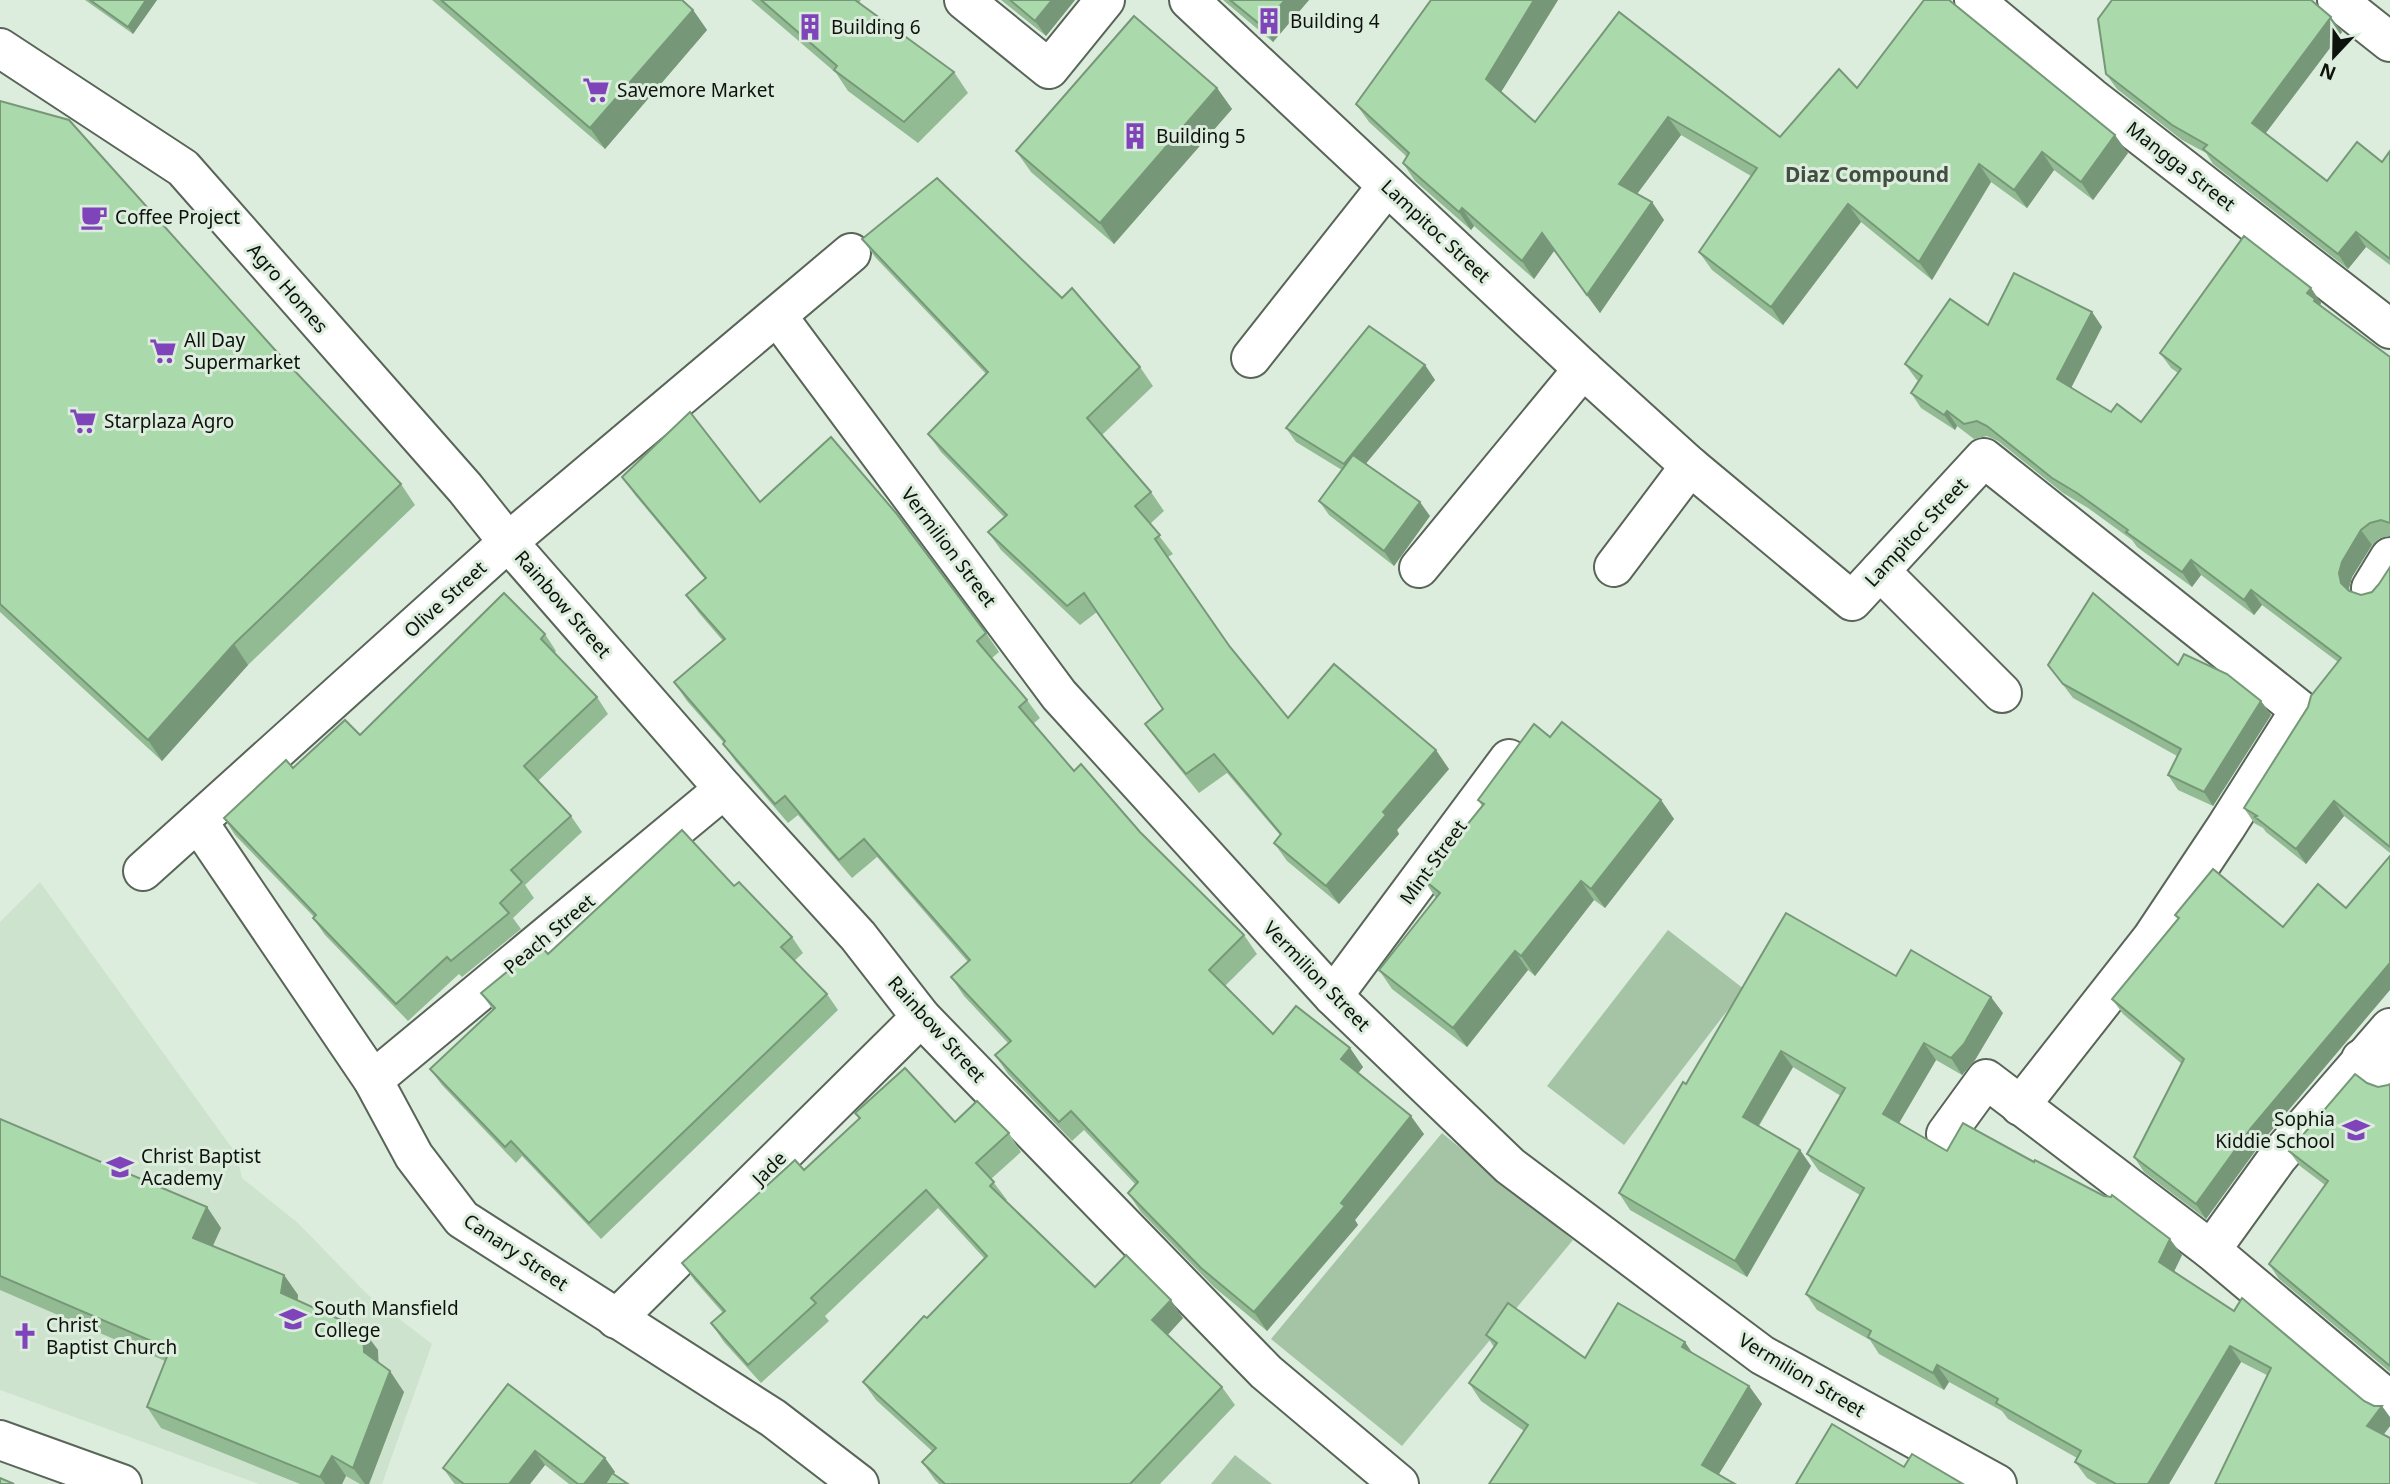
<svg xmlns="http://www.w3.org/2000/svg" width="2390" height="1484" font-family="'Noto Sans',sans-serif">
  <style>
    .built { fill: #cee3ce }
    .green { fill: #a5c4a5 }
    .lines { fill: none; stroke-linecap: round; stroke-linejoin: round }
    .minor-casing { stroke: #586558; stroke-width: 42 }
    .tertiary-casing { stroke: #586558; stroke-width: 42 }
    .minor { stroke: #fff; stroke-width: 38 }
    .tertiary { stroke: #fff; stroke-width: 38 }
    .wall { fill: #92bb93 }
    .shaded-wall { fill: #779878 }
    .building { fill: #aad9ab; stroke: #779878; stroke-width: 2 }
    .labels { text-anchor: middle; stroke-width: 6; stroke-linejoin: round; paint-order: stroke }
    .poi-label { font-size: 19px; fill: #0d120d; stroke: #ddeddd; text-anchor: start }
    .street-label { font-size: 19px; fill: #0d120d; stroke: #ddeddd }
    .neighbourhood-label { font-size: 21px; font-weight: bold; fill: #414e41; stroke: #ddeddd }
  </style>
  <rect width="100%" height="100%" fill="#ddeddd"/>
  <!-- built -->
  <path class="built" d="M40,882l197,273 5,23 56,45 69,71 65,50 -50,140h-123l-259,-94v-468z"/>
  <!-- green -->
  <g class="green">
    <path d="M1668,930l76,59 -120,156 -77,-59z"/>
    <path d="M1442,1133l131,107 -171,206 -131,-107z"/>
    <path d="M1235,1455l37,29h-61z"/>
  </g>
  <g class="lines">
    <defs>
      <g id="minor">
        <path d="M964,0l85,69 56,-69"/>
        <path d="M1189,0l394,369 107,97 162,135 132,-143 316,252 -74,117 -74,111 -132,168"/>
        <path d="M1974,0l117,97 299,232"/>
        <path d="M2337,0l53,42"/>
        <path d="M0,48l183,120 282,320 43,54 216,247 134,147 63,81 345,355 133,112"/>
        <path d="M778,317l281,378 274,301 177,170 252,189 235,129"/>
        <path d="M1251,358l136,-172"/>
        <path d="M1614,567l76,-101"/>
        <path d="M1419,568l164,-199"/>
        <path d="M1880,571l122,122"/>
        <path d="M2371,588l19,-31"/>
        <path d="M198,822l175,258 41,76 48,63 311,199 86,66"/>
        <path d="M143,871l365,-329 343,-289"/>
        <path d="M1333,996l176,-237"/>
        <path d="M2361,1059l29,21"/>
        <path d="M373,1080l351,-291"/>
        <path d="M1946,1134l40,-55 225,171 179,151"/>
        <path d="M2211,1250l67,-93 112,-129"/>
        <path d="M616,1319l305,-302"/>
      </g>
      <path id="tertiary" d="M0,1440l122,44"/>
    </defs>
    <!-- minor casing -->
    <use href="#minor" class="minor-casing"/>
    <!-- tertiary casing -->
    <use href="#tertiary" class="tertiary-casing"/>
    <!-- minor -->
    <use href="#minor" class="minor"/>
    <!-- tertiary -->
    <use href="#tertiary" class="tertiary"/>
  </g>
  <!-- wall -->
  <g class="wall">
    <path d="M85,0h72l-24,34z"/>
    <path d="M432,0h250l11,10 14,20 -102,119z"/>
    <path d="M751,0h110l-2,3 95,69 14,21 -50,50 -70,-52 -12,-18z"/>
    <path d="M1001,0h74l-29,36z"/>
    <path d="M1223,0h86l-36,42z"/>
    <path d="M1431,0h127l-57,92 34,30 84,-110 161,125 77,-49 94,-86 177,151 -35,47 -39,-30 -27,38 -36,-26 -59,98 -71,-58 -78,103 -71,-55 -13,-18 52,-76 -70,-41 -44,59 15,8 12,18 -64,93 -46,-62 -20,28 -60,-53 -3,4 -56,-49 -12,-18 4,-6 -38,-35 -13,-18z"/>
    <path d="M2316,5l26,27 -77,102 62,47 55,-19 8,-11v114l-24,-18 -18,22 -135,-105 -7,-11 -24,-13 -65,-51 -11,-15z"/>
    <path d="M1217,88l15,21 -118,135 -83,-72 -15,-21z"/>
    <path d="M0,101l276,250 125,133 14,21 -167,160 -86,96 -162,-149z"/>
    <path d="M862,239l200,59 78,69 13,19 -51,49 49,57 13,19 -14,13 23,30 -5,3 63,91 57,70 161,51 -52,61 2,4 -60,70 -52,-43 -13,-18 6,-8 -53,-62 -28,20 -41,-51 -13,-18 18,-15 -66,-97 -17,13 -79,-75 -13,-18 16,-15 -63,-65 -13,-18 58,-60 -111,-117z"/>
    <path d="M2311,288l10,15 -1,2 70,52v179l-10,2 -8,7 -20,32 -3,11 1,4 11,3 11,-3 7,-8 11,-17v286l-46,-37 -38,48 -40,-32 -3,-4 -9,-5 -10,-15 94,-146 -76,-57 -8,10 -53,-40 -9,12 -55,-40 -5,-7 -44,-32 -25,-15 -65,-52 -11,-5 -13,3 -17,-13 -2,4 -34,-22 -10,-15 7,-12 -2,-2 -11,-15 83,-39 104,-13 10,15 -31,61 40,24 30,10 37,-49 -7,-5 -11,-15z"/>
    <path d="M1425,365l10,15 -69,83 64,53 -36,50 -65,-51 -10,-14 23,-31 -46,-28 -10,-14z"/>
    <path d="M622,477l138,25 226,131 13,19 -7,6 35,42 13,18 -7,6 41,47 66,61 104,103 13,19 -32,32 48,48 77,14 13,19 -5,6 66,61 -69,86 3,5 -91,106 -53,-44 -73,-75 -13,-19 7,-9 -51,-54 -12,11 -64,-67 -13,-19 13,-12 -44,-47 -13,-19 17,-15 -91,-105 -25,21 -54,-63 -10,8 -52,-61 -13,-18 1,-1 -37,-42 -13,-19 49,-41 -24,-28 -13,-18 19,-16 -70,-84z"/>
    <path d="M545,634l11,17 -2,2 43,44 11,17 -70,67 33,35 11,16 -57,53 9,13 -21,20 8,11 -59,48 -3,-3 -51,47 -83,-86 -12,-17 1,-1 -79,-82 -11,-17 69,-50 67,-33z"/>
    <path d="M2048,665h130l83,36 10,14 -58,91 -35,-16 -10,-15 9,-19 -104,-58z"/>
    <path d="M1550,737l111,63 13,19 -69,89 -11,-8 -59,76 -7,-6 -61,77 -75,-58 -13,-19 57,-72 -13,-19 59,-73 -4,-6z"/>
    <path d="M734,886l58,51 11,16 -9,8 33,33 11,16 -237,229 -79,-83 -6,7 -74,-78 -12,-16 63,-59 -12,-17 67,-39z"/>
    <path d="M2346,908l-85,235 -55,76 -62,-47 -10,-15 48,-93 -59,-50 -11,-15 66,-79 -3,-5 108,12z"/>
    <path d="M1896,976l107,37 -28,47 -13,15 -26,-15 -37,63 48,28 235,104 -8,16 216,155 -6,8 -143,-72 -72,122h-72l-10,-6 -12,-16 2,-4 -69,-39 -6,-8 -53,-29 -5,8 -65,-36 -9,-14 -53,-30 -11,-16 54,-99 -41,-24 -12,-17 34,-58 -48,-29 -34,59 41,24 11,16 -64,111 -117,-67 -11,-17 67,-109z"/>
    <path d="M2367,1083l11,4 10,-2 2,-1v288l-111,-93 -10,-15 56,-79 -25,-19 -11,-15z"/>
    <path d="M855,1113l100,9 54,11 12,19 -30,27 16,21 -1,1 89,86 88,31 -16,17 55,52 13,18 -75,79h-221l-4,-4 -13,-18 10,-11 -56,-51 -13,-18 64,-64 57,-60 -46,-50 -113,108 4,5 -68,62 -37,-41 -13,-19 12,-10 -28,-32 -13,-18 122,-93 55,-51z"/>
    <path d="M0,1119l207,88 14,21 -8,18 71,29 14,20v5l65,30 15,20v13l26,29 -35,92h-9l-14,-8 -4,8h-42l-139,-56 -14,-21 18,-46 -165,-71z"/>
    <path d="M1486,1335l99,23 108,-5 56,33 13,18 -43,70 -195,-43 -43,-30 -12,-18 25,-36z"/>
    <path d="M508,1384l97,74 10,14 -2,2 15,10h-59l-24,-19 -15,19h-75l-2,-2 -10,-14z"/>
  </g>
  <!-- shaded-wall -->
  <g class="shaded-wall">
    <path d="M146,0h11l-24,34 -5,-7z"/>
    <path d="M1052,0h23l-29,36 -11,-15z"/>
    <path d="M1285,0h24l-36,42 -11,-16z"/>
    <path d="M1534,0h24l-60,97 -12,-18z"/>
    <path d="M693,10l14,20 -102,119 -15,-21z"/>
    <path d="M2331,17l11,15 -80,106 -10,-15z"/>
    <path d="M1217,88l15,21 -118,135 -14,-21z"/>
    <path d="M1668,117l13,18 -50,67 -12,-18z"/>
    <path d="M2115,135l13,18 -35,47 -12,-18z"/>
    <path d="M2042,152l12,18 -27,38 -13,-18z"/>
    <path d="M1979,164l12,18 -59,98 -13,-18z"/>
    <path d="M1652,202l12,18 -64,93 -13,-18z"/>
    <path d="M1848,204l13,18 -78,103 -12,-18z"/>
    <path d="M1462,208l12,18 -3,4 -12,-18z"/>
    <path d="M2356,232l10,15 -18,22 -10,-15z"/>
    <path d="M1542,233l12,18 -20,28 -12,-18z"/>
    <path d="M2311,288l10,15 -1,2 4,11 -17,-23z"/>
    <path d="M2092,312l10,15 -34,67 -11,-15z"/>
    <path d="M1425,365l10,15 -81,98 -10,-14z"/>
    <path d="M1947,411l10,15 -2,4 -11,-15z"/>
    <path d="M1420,502l10,14 -36,50 -10,-15z"/>
    <path d="M2361,530l11,15 -20,32 -3,11 3,10 -11,-15 -2,-10 3,-11z"/>
    <path d="M2191,560l10,15 -9,12 -10,-15z"/>
    <path d="M2251,590l11,15 -8,10 -10,-15z"/>
    <path d="M234,644l14,21 -86,96 -14,-21z"/>
    <path d="M2261,701l10,14 -58,91 -9,-14z"/>
    <path d="M1436,750l13,19 -52,61 2,4 -60,70 -13,-18 57,-74z"/>
    <path d="M1661,800l13,19 -69,89 -14,-19z"/>
    <path d="M2334,801l10,15 -38,48 -10,-15z"/>
    <path d="M1581,881l13,19 -59,76 -14,-20z"/>
    <path d="M1515,951l13,19 -61,77 -14,-19z"/>
    <path d="M2390,963v27l-129,153 -55,76 -10,-15 55,-76z"/>
    <path d="M1991,997l12,16 -28,47 -13,15 -11,-17z"/>
    <path d="M1924,1043l12,17 -41,70 -12,-16z"/>
    <path d="M1350,1048l13,19 -9,11 -13,-19z"/>
    <path d="M1781,1051l12,16 -39,66 -11,-16z"/>
    <path d="M1411,1116l13,18 -69,86 3,5 -91,106 -13,-19z"/>
    <path d="M1800,1150l11,16 -64,111 -12,-16z"/>
    <path d="M207,1207l14,21 -14,30 -14,-20z"/>
    <path d="M2170,1239l12,16 -11,23 -12,-16z"/>
    <path d="M284,1275l14,20 -2,18 -15,-20z"/>
    <path d="M1171,1300l12,18 -19,21 -12,-19z"/>
    <path d="M363,1330l15,20 1,23 -15,-21z"/>
    <path d="M1685,1342l12,18 -15,-13z"/>
    <path d="M2230,1346l11,16 -72,122h-21z"/>
    <path d="M1937,1365l12,17 -5,8 -11,-17z"/>
    <path d="M390,1371l14,21 -35,92h-4l-12,-16z"/>
    <path d="M1749,1386l13,18 -48,78 -12,-17z"/>
    <path d="M2382,1406l8,11v9l-12,16 -11,-16z"/>
    <path d="M535,1451l10,14 -15,19h-21z"/>
    <path d="M332,1456l14,20 -4,8h-17l-5,-7z"/>
    <path d="M605,1458l10,14 -10,12h-21z"/>
  </g>
  <!-- building -->
  <g class="building">
    <path d="M90,0h56l-18,27z"/>
    <path d="M441,0h241l11,10 -103,118z"/>
    <path d="M761,0h94l99,72 -50,50 -70,-52 3,-4z"/>
    <path d="M1010,0h42l-17,21z"/>
    <path d="M1230,0h55l-23,26z"/>
    <path d="M1431,0h103l-48,79 49,43 84,-110 161,125 59,-68 18,19 67,-88h25l166,135 -34,47 -39,-30 -28,38 -35,-26 -60,98 -71,-58 -77,103 -72,-55 58,-84 -89,-51 -49,67 33,18 -65,93 -45,-62 -20,28 -60,-53 -3,4 -56,-49 6,-10 -53,-49z"/>
    <path d="M2112,0h199l20,17 -79,106 75,58 30,-39 25,20 8,-11v108l-34,-27 -18,22 -135,-105 4,-4 -35,-20 -66,-51 -8,-55z"/>
    <path d="M1134,16l83,72 -117,135 -84,-72z"/>
    <path d="M0,101l69,19 207,231 125,133 -167,160 -86,96 -148,-136z"/>
    <path d="M937,178l125,120 10,-10 68,79 -53,51 64,74 -16,14 25,29 -5,4 75,108 58,71 46,-54 102,86 -53,62 3,3 -60,71 -52,-43 7,-9 -67,-80 -28,20 -41,-50 18,-15 -79,-116 -17,13 -79,-74 19,-17 -79,-81 60,-62 -126,-133z"/>
    <path d="M2244,236l67,52 -4,5 8,6 -1,2 76,56v166l-9,-3 -11,3 -9,7 -19,32 -3,11 2,10 8,8 12,4 11,-3 7,-8 11,-17v280l-56,-46 -38,48 -41,-32 2,-1 -13,-8 64,-101 3,-11 30,-38 -90,-68 -7,10 -53,-40 -9,12 -56,-40 2,-2 -51,-37 -25,-15 -65,-52 -10,-5 -13,3 -17,-13 -3,4 -33,-22 11,-17 -17,-12 45,-65 38,26 26,-52 78,39 -35,67 54,33 6,-8 24,18 40,-53 -21,-16z"/>
    <path d="M1369,326l56,39 -81,99 -58,-36z"/>
    <path d="M690,412l70,90 71,-65 65,76 90,120 -9,8 50,59 -8,7 55,64 7,-7 59,68 104,103 -35,35 64,64 23,-28 54,42 -9,11 70,57 -70,87 4,3 -91,106 -53,-44 -73,-75 10,-11 -67,-71 -12,11 -64,-67 16,-14 -60,-64 19,-17 -106,-121 -25,21 -54,-64 -10,8 -52,-60 2,-3 -51,-59 51,-43 -39,-44 20,-17 -84,-101z"/>
    <path d="M1353,455l67,47 -36,49 -65,-50z"/>
    <path d="M504,593l41,41 -4,5 56,58 -73,69 47,50 -60,54 11,12 -22,21 9,10 -58,48 -4,-4 -51,47 -83,-86 3,-3 -92,-97 62,-58 7,8 52,-48 15,15z"/>
    <path d="M2093,593l85,72 6,-11 43,20 34,27 -57,91 -36,-17 13,-26 -118,-65 -15,-19z"/>
    <path d="M1562,722l99,78 -70,89 -10,-8 -60,75 -6,-5 -62,77 -74,-58 61,-77 -17,-14 61,-75 -6,-4 56,-76 16,13z"/>
    <path d="M682,830l52,56 5,-4 53,55 -11,10 46,47 -238,229 -78,-82 -6,6 -75,-78 65,-61 -14,-15 59,-48 8,9z"/>
    <path d="M2390,856v107l-139,165 -55,76 -62,-47 50,-98 -72,-60 67,-81 -4,-3 38,-46 70,58 35,-43 28,24z"/>
    <path d="M1786,913l110,63 15,-26 80,47 -27,47 -13,14 -27,-15 -41,71 64,37 16,-28 71,39 1,-2 69,36 7,1 1,-2 58,44 -11,23 75,49 8,-13 122,103 10,5h8l-15,20 23,12v46h-175l56,-116 -41,-22 -82,138h-32l-41,-22 6,-11 -85,-48 2,-4 -61,-34 -4,8 -65,-36 3,-6 -65,-37 58,-106 -57,-34 38,-66 -64,-37 -38,66 57,33 -65,111 -116,-68 64,-111 3,2z"/>
    <path d="M905,1068l50,54 22,-21 32,32 -33,30 18,19 -4,4 105,101 31,-32 45,45 -19,20 70,67 -92,97h-185l-23,-22 14,-14 -73,-66 61,-66 3,2 60,-62 -61,-66 -115,108 5,5 -68,62 -37,-42 14,-12 -43,-48 113,-103 9,10 56,-52 -5,-5z"/>
    <path d="M2355,1074l12,9 11,4 10,-2 2,-1v282l-121,-102 59,-83 -39,-30z"/>
    <path d="M0,1119l207,88 -14,31 91,37 -3,18 82,37 1,22 26,19 -37,97 -21,-12 -12,21 -173,-70 23,-58 -170,-73z"/>
    <path d="M1508,1303l77,55 33,-55 67,39 -3,5 67,39 -47,79 33,19h-246l39,-59 -59,-42 28,-40 -11,-8z"/>
    <path d="M508,1384l97,74 -21,26h-6l-43,-33 -26,33h-45l-21,-16z"/>
    <path d="M1832,1424l72,43 8,-13 51,30h-167z"/>
    <path d="M612,1473l16,11h-23z"/>
    <path d="M0,1478l14,6h-14z"/>
  </g>
  <!-- icons -->
  <defs>
    <symbol id="building-bare" viewBox="-9 -9 18 18"><path d="M-4-6H4V6H1V3H-1V6H-4ZM-2.5-4.3h1.7v1.8h-1.7ZM.8-4.3h1.7v1.8H.8ZM-2.5-1h1.7V.8h-1.7ZM.8-1h1.7V.8H.8Z" fill="#7f44ba" stroke="#ddeddd" stroke-width="2.5" paint-order="stroke"/></symbol>
    <symbol id="supermarket-bare" viewBox="-9 -9 18 18"><path d="M-6-5.5h2.5l.6 2H6L4.5 2H-2.5L-4.4-4H-6ZM-1.5 3.2a1.3 1.3 0 1 0 .1 0ZM3 3.2a1.3 1.3 0 1 0 .1 0Z" fill="#7f44ba" stroke="#ddeddd" stroke-width="2.5" paint-order="stroke"/></symbol>
    <symbol id="cafe-bare" viewBox="-9 -9 18 18"><path d="M-5.5-4.5H6V0H3Q3 3.5 0 3.5H-2.5Q-5.5 3.5-5.5 0ZM3-3.2v2h1.7v-2ZM-6 4.5H4V6H-6Z" fill="#7f44ba" stroke="#ddeddd" stroke-width="2.5" paint-order="stroke"/></symbol>
    <symbol id="school-bare" viewBox="-9 -9 18 18"><path d="M0-5L7-2L0 1L-7-2ZM-4 1L0 2.5L4 1V4Q0 6-4 4Z" fill="#7f44ba" stroke="#ddeddd" stroke-width="2.5" paint-order="stroke"/></symbol>
    <symbol id="university-bare" viewBox="-9 -9 18 18"><path d="M0-5L7-2L0 1L-7-2ZM-4 1L0 2.5L4 1V4Q0 6-4 4Z" fill="#7f44ba" stroke="#ddeddd" stroke-width="2.5" paint-order="stroke"/></symbol>
    <symbol id="church-bare" viewBox="-9 -9 18 18"><path d="M-1.2-6h2.4v3.5h3.3v2.4h-3.3V6h-2.4V-.1h-3.3v-2.4h3.3Z" fill="#7f44ba" stroke="#ddeddd" stroke-width="2.5" paint-order="stroke"/></symbol>
  </defs>
  <g fill-rule="evenodd">
    <use href="#building-bare" x="1250" y="2" width="38" height="38"/>
    <use href="#building-bare" x="791" y="8" width="38" height="38"/>
    <use href="#supermarket-bare" x="577" y="71" width="38" height="38"/>
    <use href="#building-bare" x="1116" y="117" width="38" height="38"/>
    <use href="#cafe-bare" x="75" y="198" width="38" height="38"/>
    <use href="#supermarket-bare" x="144" y="332" width="38" height="38"/>
    <use href="#supermarket-bare" x="64" y="402" width="38" height="38"/>
    <use href="#school-bare" x="2337" y="1111" width="38" height="38"/>
    <use href="#school-bare" x="101" y="1148" width="38" height="38"/>
    <use href="#university-bare" x="274" y="1300" width="38" height="38"/>
    <use href="#church-bare" x="6" y="1317" width="38" height="38"/>
  </g>
  <g class="labels">
    <!-- poi labels -->
    <g class="poi-label">
      <text x="1290" y="28">Building 4</text>
      <text x="831" y="34">Building 6</text>
      <text x="617" y="97">Savemore Market</text>
      <text x="1156" y="143">Building 5</text>
      <text x="115" y="224">Coffee Project</text>
      <text x="184" y="347">All Day<tspan x="184" dy="22">Supermarket</tspan></text>
      <text x="104" y="428">Starplaza Agro</text>
      <text x="2335" y="1126" text-anchor="end">Sophia<tspan x="2335" dy="22">Kiddie School</tspan></text>
      <text x="141" y="1163">Christ Baptist<tspan x="141" dy="22">Academy</tspan></text>
      <text x="314" y="1315">South Mansfield<tspan x="314" dy="22">College</tspan></text>
      <text x="46" y="1332">Christ<tspan x="46" dy="22">Baptist Church</tspan></text>
    </g>
    <!-- street labels -->
    <g class="street-label">
      <text transform="translate(2181 166) rotate(38)" y="7">Mangga Street</text>
      <text transform="translate(1436 231) rotate(43)" y="7">Lampitoc Street</text>
      <text transform="translate(288 288) rotate(49)" y="7">Agro Homes</text>
      <text transform="translate(1916 532) rotate(-47)" y="7">Lampitoc Street</text>
      <text transform="translate(949 547) rotate(53)" y="7">Vermilion Street</text>
      <text transform="translate(445 599) rotate(-42)" y="7">Olive Street</text>
      <text transform="translate(563 604) rotate(49)" y="7">Rainbow Street</text>
      <text transform="translate(1433 862) rotate(-54)" y="7">Mint Street</text>
      <text transform="translate(549 934) rotate(-40)" y="7">Peach Street</text>
      <text transform="translate(1317 976) rotate(46)" y="7">Vermilion Street</text>
      <text transform="translate(937 1029) rotate(48)" y="7">Rainbow Street</text>
      <text transform="translate(769 1168) rotate(-45)" y="7">Jade</text>
      <text transform="translate(516 1252) rotate(34)" y="7">Canary Street</text>
      <text transform="translate(1802 1375) rotate(31)" y="7">Vermilion Street</text>
    </g>
    <!-- neighbourhood labels -->
    <g class="neighbourhood-label">
      <text x="1867" y="182">Diaz Compound</text>
    </g>
  </g>
  <!-- north arrow -->
  <g transform="translate(2334 56) rotate(202)" stroke="#ddeddd" stroke-width="5" paint-order="stroke">
  <path d="M0-5L12 26L0 18L-12 26Z" fill="#0d120d"/>
  <text y="-10" font-size="19" font-weight="bold" text-anchor="middle" fill="#0d120d">N</text>
  </g>
</svg>
